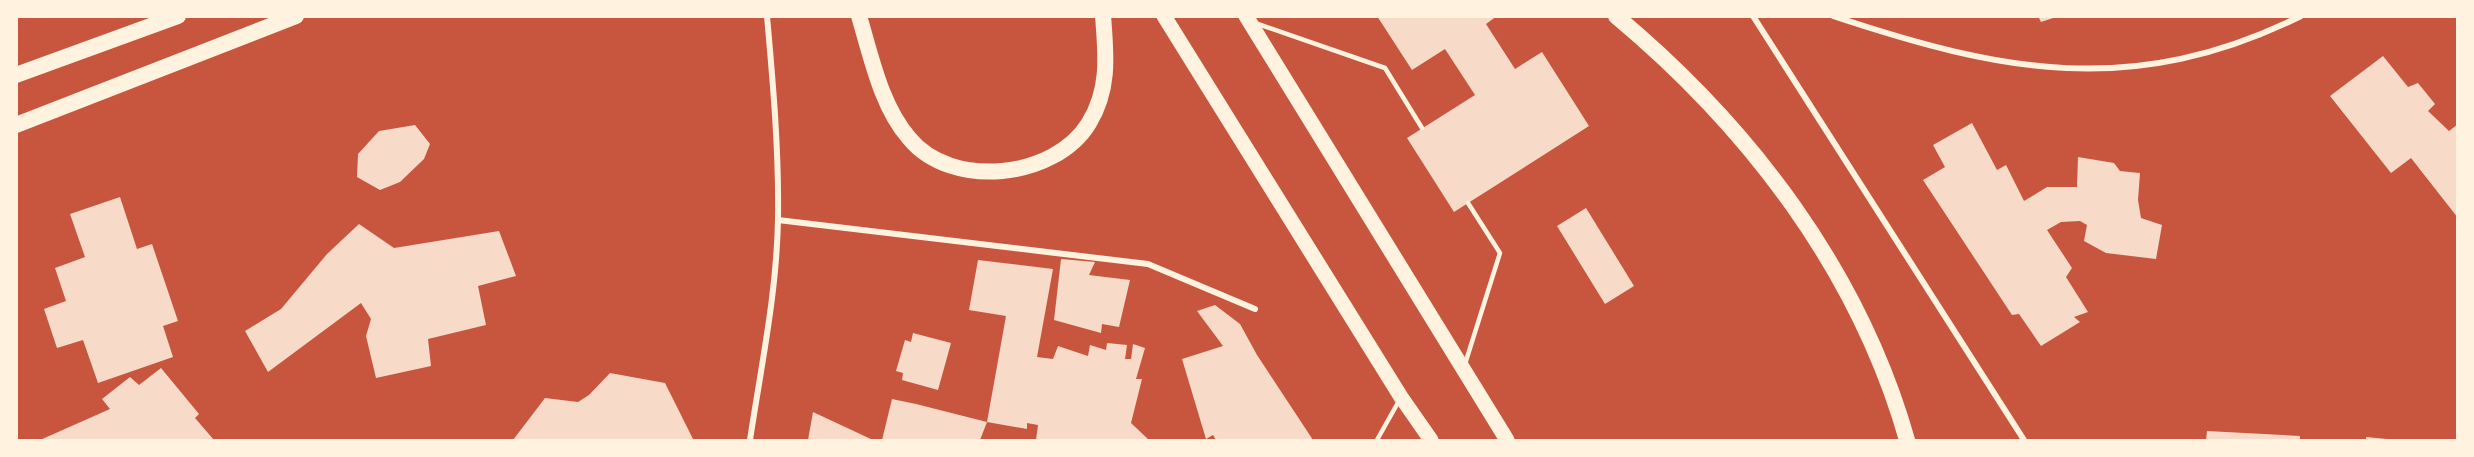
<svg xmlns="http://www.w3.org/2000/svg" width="2474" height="457" font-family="Lato,sans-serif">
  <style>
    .building { fill: #f7dbc8 }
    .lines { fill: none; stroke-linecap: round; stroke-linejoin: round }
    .service { stroke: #fff3e0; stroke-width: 4.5 }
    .minor { stroke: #fff3e0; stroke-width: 6 }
    .primary { stroke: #fff3e0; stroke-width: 15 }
    .trunk { stroke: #fff3e0; stroke-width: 16 }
  </style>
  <rect width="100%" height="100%" fill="#c8553d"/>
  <!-- building -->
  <g class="building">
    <path d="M1377,16h120l-11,8 29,45 27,-17 47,74 -135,86 -47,-74 68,-43 -30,-46 -33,21z"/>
    <path d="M2038,16h18v1l-15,5z"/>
    <path d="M2383,56l25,31 10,-4 17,21 -7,7 21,20 9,-7v94l-47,-60 -20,15 -61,-77z"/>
    <path d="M1972,123l25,47 9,-5 18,36 23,-14h30l1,-30 36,6 6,8 20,2 -2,27 3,18 21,7 -6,34 -50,-6 -22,-12 3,-16 -7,-4 -19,1 -14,8 25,38 -6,9 22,35 -14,5 6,5 -39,24 -22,-32 -7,1 -89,-135 22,-13 -12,-22z"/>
    <path d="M415,125l15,19 -6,15 -24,23 -20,8 -23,-13 1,-23 21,-23z"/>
    <path d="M120,197l17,52 15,-5 26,77 -15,5 10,31 -75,26 -15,-43 -26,8 -13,-39 22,-8 -11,-33 30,-11 -15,-43z"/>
    <path d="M1586,208l48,78 -29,18 -48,-78z"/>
    <path d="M359,224l35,24 105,-17 17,45 -38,10 8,39 -58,14 3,27 -55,12 -10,-42 5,-17 -10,-16 -93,69 -23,-41 36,-22 46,-55z"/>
    <path d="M1061,259l34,3 -6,13 41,5 -11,47 -17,-3 -1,9 -47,-13z"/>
    <path d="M978,260l75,9 -16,88 16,2 5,-13 30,10 2,-11 16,5 1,-7 20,2 -2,14h6l2,-15 12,4 -9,31h6l-11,44 18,17h-113l2,-15 -11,-2v6l-40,-7 19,-106 -37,-6z"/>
    <path d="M1215,305l25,19 17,31 56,85h-97l-3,-5 -7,4 -24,-80 41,-13 -26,-35z"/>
    <path d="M913,333l38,10 -13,47 -36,-10 1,-7 -7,-2 9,-31 6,2z"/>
    <path d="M161,368l38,46 -4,4 19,22h-174l70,-31 -8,-10 28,-22 9,8z"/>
    <path d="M610,373l55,10 28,56 -180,1 32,-42 33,4 11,-7z"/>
    <path d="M892,399l24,5 71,18 -7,18h-98z"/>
    <path d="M813,412l60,28h-65z"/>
    <path d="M2207,431l93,5v4h-94z"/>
    <path d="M2366,437l21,2v1h-21z"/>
  </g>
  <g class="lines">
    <!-- service -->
    <g class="service">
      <path d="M1255,23l130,45 37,60"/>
      <path d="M1465,364l35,-111 -32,-50"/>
      <path d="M1377,440l23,-41"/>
    </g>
    <!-- minor -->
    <g class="minor">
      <path d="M1753,16l271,424"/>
      <path d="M1833,16c169,56 300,83 468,0"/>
      <path d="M778,220l370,44 107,45"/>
      <path d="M750,440c11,-73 27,-148 28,-222 1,-67 -5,-135 -11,-202"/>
    </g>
    <!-- primary -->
    <g class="primary">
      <path d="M1164,16l237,381 30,43"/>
      <path d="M1246,16l261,424"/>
    </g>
    <!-- trunk -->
    <g class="trunk">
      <path d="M859,16c12,40 22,90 50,122 42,52 146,41 180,-15 21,-34 17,-69 14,-107"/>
      <path d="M1616,16c134,112 243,255 291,424"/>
      <path d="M16,75l162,-59"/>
      <path d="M16,125l280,-109"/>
    </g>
  </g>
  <!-- border -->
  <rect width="2474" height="457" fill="none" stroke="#fff3e0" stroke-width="36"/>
</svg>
